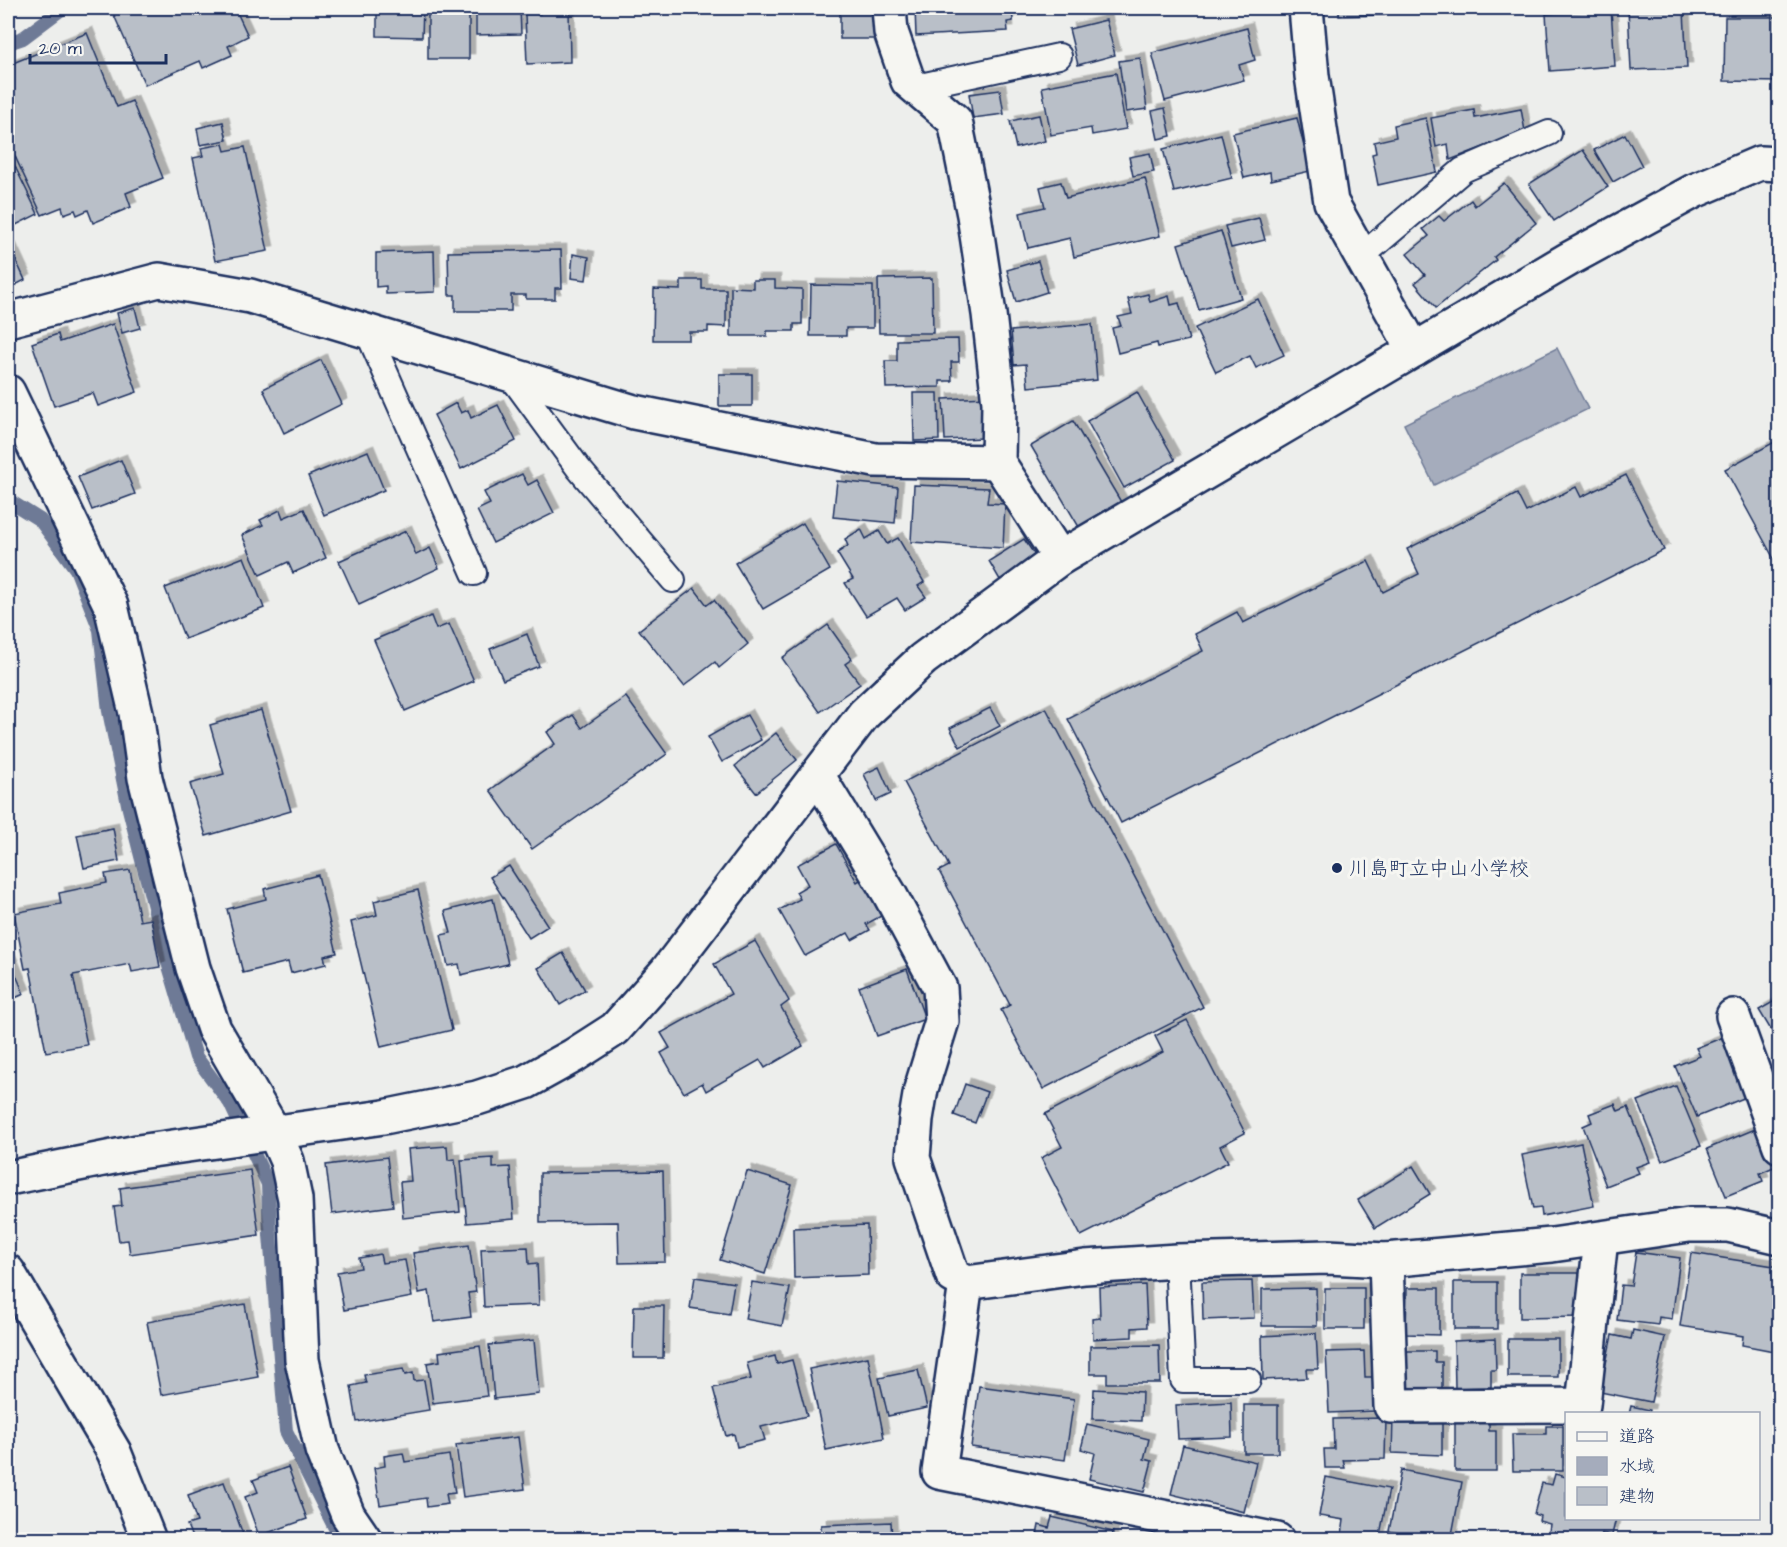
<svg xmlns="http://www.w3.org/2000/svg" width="1787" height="1547" font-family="'Architects Daughter','Klee One',sans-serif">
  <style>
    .water { fill: #a5acbc; stroke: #6e7a96; stroke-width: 1.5 }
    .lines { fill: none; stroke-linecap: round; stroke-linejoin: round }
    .stream { stroke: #6e7a96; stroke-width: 14 }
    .building { fill: #b9bfc8; stroke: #1b2f5e; stroke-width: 1.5; filter: url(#shadow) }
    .service-casing { stroke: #1b2f5e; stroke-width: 28 }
    .minor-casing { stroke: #1b2f5e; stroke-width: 38 }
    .service { stroke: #f6f6f2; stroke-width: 24 }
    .minor { stroke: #f6f6f2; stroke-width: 33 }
    .poi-dot { fill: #1b2f5e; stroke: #f6f6f2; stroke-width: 2 }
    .labels { text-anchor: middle; stroke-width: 6; stroke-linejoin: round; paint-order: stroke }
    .poi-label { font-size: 20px; fill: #1b2f5e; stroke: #f6f6f2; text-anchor: start }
  </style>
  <defs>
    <filter id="shadow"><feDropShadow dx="5.5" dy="-5.5" stdDeviation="0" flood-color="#0004"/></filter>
  </defs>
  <rect width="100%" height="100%" fill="#edeeec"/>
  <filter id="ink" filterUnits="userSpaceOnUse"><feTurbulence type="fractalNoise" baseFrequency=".0167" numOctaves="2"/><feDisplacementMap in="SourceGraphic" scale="12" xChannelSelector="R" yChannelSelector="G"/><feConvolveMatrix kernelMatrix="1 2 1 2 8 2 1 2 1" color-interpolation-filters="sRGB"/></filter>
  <g filter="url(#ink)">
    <!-- water -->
    <path class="water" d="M1557,348l31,61 -154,76 -30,-61z"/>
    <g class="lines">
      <!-- stream -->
      <g class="stream">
        <path d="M8,43l15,-5 40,-30"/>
        <path d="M8,500l32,20 36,49 24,61 9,81 20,98 40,157 27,91 34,46 38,81 2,51 16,196 55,109"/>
      </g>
    </g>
    <!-- building -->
    <g class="building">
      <path d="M125,8h110l13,28 -20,10 4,9 -29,13 -3,-7 -55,24 -32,-72z"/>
      <path d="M377,8h46l-1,29 -45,-1z"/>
      <rect x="428" y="8" width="41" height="51"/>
      <path d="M476,8h44l1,26 -45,1z"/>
      <path d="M540,8h29l1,54 -43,2 -2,-50h15z"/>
      <rect x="840" y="8" width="40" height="31"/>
      <path d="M915,8h97l1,13 -6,1 1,9 -92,5z"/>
      <path d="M1339,8h45v7l-45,1z"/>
      <path d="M1628,8h44v3h12l3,57 -56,2z"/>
      <path d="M1611,9l4,57 -65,5 -4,-57z"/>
      <path d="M1725,17h55v65l-56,-1z"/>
      <path d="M1106,20l9,35 -37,10 -9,-36z"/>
      <path d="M1247,28l8,32 -16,5 5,15 -79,21 -13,-48z"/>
      <path d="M87,33l30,74 15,-6 31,77 -37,15 5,14 -38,16 -5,-13 -11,5 -2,-5 -11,4 -2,-7 -20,8 -34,-74v-76z"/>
      <path d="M1140,58l7,51 -21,3 -7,-51z"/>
      <path d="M1116,73l10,56 -34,6 -1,-7 -40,7 -9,-48z"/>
      <path d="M1000,90l4,24 -31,4 -4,-24z"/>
      <path d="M1165,108l6,28 -13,3 -6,-28z"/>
      <path d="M1521,109l4,22 -75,29 -2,-16 -12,3 -5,-29 43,-8 1,8z"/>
      <path d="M1039,115l6,26 -29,7 -6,-27z"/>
      <path d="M1297,118l13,53 -39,9 -1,-8 -26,6 -11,-45z"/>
      <path d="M1426,118l11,54 -59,13 -6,-31 4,-1 -2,-11 22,-5 -2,-12z"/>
      <path d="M223,122l4,18 -27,5 -3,-17z"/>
      <path d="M1221,134l11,44 -58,14 -11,-43z"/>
      <path d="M1625,134l17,32 -29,16 -19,-32z"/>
      <path d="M223,144l2,7 20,-4 23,104 -53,10 -22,-103 10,-2 -2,-8z"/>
      <path d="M1583,150l25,37 -54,34 -25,-37z"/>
      <path d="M8,152l30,62 -30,15z"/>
      <path d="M1150,153l4,19 -21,4 -4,-19z"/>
      <path d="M1145,178l15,58 -86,21 -4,-19 -42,10 -8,-35 25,-6 -5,-20 21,-5 5,16z"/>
      <path d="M1504,183l32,40 -42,34 2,3 -60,48 -21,-25 10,-8 -18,-21 22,-18 -6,-7 16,-13 5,5 27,-21 4,6z"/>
      <path d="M1259,218l6,22 -34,8 -6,-22z"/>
      <path d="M1221,231l20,67 -42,12 -21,-66z"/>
      <path d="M8,243l17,37 -17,9z"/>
      <path d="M561,250l1,38h-7v11h-29v-4h-15v16h-56v-16h-6l-1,-43z"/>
      <path d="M434,251l1,41 -49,2v-8l-10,1v-34z"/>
      <path d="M573,254l16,3 -3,23 -15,-2z"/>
      <path d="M1038,261l9,31 -31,10 -9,-32z"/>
      <path d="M932,278l1,55h-54l-1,-54z"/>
      <path d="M681,280h21v9h24v38l-18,-1v6h-19v8h-36l1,-51 27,1z"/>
      <path d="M753,280h22v8l27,1v35h-8v7h-27v5h-36v-49l22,1z"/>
      <path d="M811,285l62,1v42h-27v8h-36z"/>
      <path d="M1148,294l2,8 19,-6 2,9 8,-2 10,37 -31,7 -1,-4 -39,10 -6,-25 9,-2 -3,-9 14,-3 -4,-15z"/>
      <path d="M1258,299l26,56 -28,13 -6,-12 -34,16 -21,-44z"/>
      <path d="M135,308l5,20 -18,5 -5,-20z"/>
      <path d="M113,324l24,68 -39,14 -5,-13 -39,13 -22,-63 26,-9 2,8z"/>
      <path d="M1092,324l5,56 -69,7 -2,-23 -12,1 -3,-34z"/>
      <path d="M958,339l1,23h-8l1,19h-12v6l-54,1 -1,-27h12v-21z"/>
      <path d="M321,360l21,44 -58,29 -21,-44z"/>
      <rect x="719" y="374" width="33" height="32"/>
      <path d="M1137,392l38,68 -51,28 -37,-67z"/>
      <path d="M913,393h25l1,47 -25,1z"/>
      <path d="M987,397l2,32h-8l1,9 -37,2 -2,-41z"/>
      <path d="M456,403l5,10 7,-3 3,8 27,-13 18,36 -55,28 -27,-54z"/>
      <path d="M1073,421l48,81 -42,25 -48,-81z"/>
      <path d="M1780,439v131l-55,-101z"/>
      <path d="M368,451l16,39 -60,25 -16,-39z"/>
      <path d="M121,460l14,34 -43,16 -14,-33z"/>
      <path d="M522,474l6,11 9,-5 17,33 -61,30 -16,-33 13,-6 -6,-12z"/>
      <path d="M1626,475l38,75 -543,273 -53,-104 135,-68 -8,-17 42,-22 6,11 125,-62 15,31 36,-18 -12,-25 110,-55 9,18 50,-25 5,10z"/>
      <path d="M837,481l61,6 -3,36 -62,-6z"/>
      <path d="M914,485l75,3 -2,15 18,1 -2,44 -92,-6z"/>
      <path d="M304,509l22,49 -33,15 -5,-11 -28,13 -18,-40 21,-10 -3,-5 20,-10 3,8z"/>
      <path d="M803,523l27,47 -67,39 -28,-46z"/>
      <path d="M861,529l5,10 13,-8 8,13 11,-6 26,44 -6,4 8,11 -21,13 -8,-12 -31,18 -21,-33 8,-4 -16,-26 11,-7 -3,-7z"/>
      <path d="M406,531l10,24 14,-7 9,20 -80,37 -20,-44z"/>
      <path d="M1024,539l12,18 -36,23 -11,-19z"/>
      <path d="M244,557l20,51 -79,31 -20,-51z"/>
      <path d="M694,588l13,17 7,-5 34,44 -29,24 -4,-6 -31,24 -45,-56z"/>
      <path d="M431,616l5,13 13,-5 25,57 -69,30 -31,-71z"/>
      <path d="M828,625l24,34 -7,5 15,20 -40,28 -38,-54z"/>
      <path d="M527,634l12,32 -36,14 -13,-31z"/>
      <path d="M626,697l41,57 -135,95 -42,-59 65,-46 -8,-12 26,-17 9,13z"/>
      <path d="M990,708l10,18 -40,21 -10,-19z"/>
      <path d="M1046,708l157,299 -160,82 -42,-79 9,-5 -71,-134 10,-5 -45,-84z"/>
      <path d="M261,710l30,101 -85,25 -16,-52 34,-10 -14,-49z"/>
      <path d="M747,715l14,25 -39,22 -14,-25z"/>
      <path d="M776,733l21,27 -41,33 -21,-27z"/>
      <path d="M879,767l12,27 -15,7 -12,-27z"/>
      <path d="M113,828l6,33 -35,7 -7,-33z"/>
      <path d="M836,844l21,38 8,-5 20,37 -19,10 4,6 -18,10 -4,-7 -43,23 -26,-46 21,-11 -4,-7 12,-7 -11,-20z"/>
      <path d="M509,866l39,60 -19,12 -39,-61z"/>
      <path d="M130,870l10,51 11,-2 9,48 -28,5 -2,-8 -57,11 14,70 -41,7 -16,-84 -5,1 -11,-56 47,-9 -2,-11 48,-10 -2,-9z"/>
      <path d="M318,875l19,78 -13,3 2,8 -35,9 -3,-11 -45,11 -16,-64 39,-10 -2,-10z"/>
      <path d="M418,890l34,140 -71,17 -30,-125 26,-7 -3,-14z"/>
      <path d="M493,899l15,65 -47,11 -2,-11 -11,2 -7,-31 10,-2 -6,-22z"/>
      <path d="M755,941l34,60 -8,6 22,39 -38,22 -5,-8 -54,31 -4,-8 -18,10 -23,-40 9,-5 -9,-15 70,-39 -17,-30z"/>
      <path d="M563,953l22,37 -25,15 -22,-37z"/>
      <path d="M8,956l16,38 -16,7z"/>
      <path d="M907,969l18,50 -48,17 -18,-49z"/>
      <path d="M1780,998v47l-21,-35z"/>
      <path d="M1187,1020l58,113 -25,13 8,16 -147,74 -40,-78 21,-11 -17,-33 118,-62 -8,-16z"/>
      <path d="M1726,1036l25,59 -54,22 -22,-51 25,-10 -4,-8z"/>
      <path d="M965,1084l22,8 -12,31 -21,-8z"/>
      <path d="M1676,1086l25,60 -39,15 -24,-60z"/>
      <path d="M1615,1104l3,7 10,-4 22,55 -14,5 3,6 -33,13 -23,-60 9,-4 -3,-8z"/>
      <path d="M1760,1127l16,39 -16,7 3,8 -37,15 -19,-47z"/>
      <path d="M1581,1143l13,63 -52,10 -1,-8 -8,1 -11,-54z"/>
      <path d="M447,1146l1,14 7,-1 5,53 -57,6 -3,-36 11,-1 -3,-32z"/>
      <path d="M387,1157l6,49 -61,8 -6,-49z"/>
      <path d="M493,1158v10l17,-1 4,52 -47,4 -6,-63z"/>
      <path d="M1413,1166l17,28 -55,34 -17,-28z"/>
      <path d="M250,1170l9,65 -129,19 -2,-14 -9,1 -5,-34 8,-1 -2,-18z"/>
      <path d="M663,1171l2,91 -46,1 -1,-41 -78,1v-50z"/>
      <path d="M747,1171l45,14 -27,89 -45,-14z"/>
      <path d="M867,1225l1,50 -74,3 -1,-50z"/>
      <path d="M469,1245l7,47 -8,1 3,24 -37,5 -5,-31 -10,2 -6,-40z"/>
      <path d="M528,1247l1,17 8,-1 2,42 -55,2 -3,-58z"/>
      <path d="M1636,1252l44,6 -8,61 -13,-2 -1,8 -41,-5 4,-35 10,1z"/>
      <path d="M1691,1253l89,14v50l-6,34 -32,-6 1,-9 -63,-10z"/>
      <path d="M380,1254l2,9 23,-3 7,37 -68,13 -7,-38 24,-4 -2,-10z"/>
      <path d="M1520,1273h63v44l-63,1z"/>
      <path d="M695,1277l39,6 -5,31 -39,-6z"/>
      <path d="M1252,1281l2,37 -51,2 -1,-38z"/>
      <path d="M752,1282l38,6 -8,38 -37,-7z"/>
      <rect x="1454" y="1282" width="43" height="47"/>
      <path d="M1145,1285l2,42 -15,1v9l-39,2 -1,-20 8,-1 -1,-31z"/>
      <path d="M1316,1288l1,38h-55v-37z"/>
      <rect x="1325" y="1288" width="39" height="41"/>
      <path d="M1407,1288h32v47l-33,-1z"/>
      <path d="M245,1304l13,73 -97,18 -14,-73z"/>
      <path d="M634,1306h30l-1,52h-30z"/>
      <path d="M1633,1330l32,7 -14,65 -51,-10 12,-57 19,4z"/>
      <path d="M1316,1333l2,36h-12l1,9 -44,2 -1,-44z"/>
      <path d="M1495,1339l1,31h-5v17l-36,1 -1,-47z"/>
      <rect x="1508" y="1339" width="50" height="38"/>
      <path d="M534,1340l5,54 -45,5 -5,-54z"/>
      <path d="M1159,1345l1,38h-53v-9h-17v-28z"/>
      <path d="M480,1346l7,50 -54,7 -6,-40 13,-2 -1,-9z"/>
      <path d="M1364,1351l1,26h10l1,34 -47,2 -3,-61z"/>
      <path d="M1404,1351h31v11h7v38h-38z"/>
      <path d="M775,1356l2,8 15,-4 15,56 -46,11 4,13 -28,7 -3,-13 -8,2 -13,-48 38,-9 -4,-16z"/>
      <path d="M868,1357l16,81 -58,12 -17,-81z"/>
      <path d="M403,1369l2,6 8,-2 1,8 10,-1 5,30 -72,12 -6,-36 15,-3 -2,-8z"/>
      <path d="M918,1370l9,38 -39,8 -9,-38z"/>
      <path d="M979,1386l95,13 -9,61 -94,-13z"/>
      <path d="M1094,1389l48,3 -1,29 -48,-2z"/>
      <path d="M1231,1402l1,35 -54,2 -2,-34z"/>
      <rect x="1244" y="1405" width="34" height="48"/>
      <path d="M1631,1406l19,4 -1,4h-20z"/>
      <path d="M1393,1416l49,2v37l-50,-2z"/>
      <path d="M1386,1418l-1,41 -42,1 2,8h-20l-1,-19h10l-1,-30z"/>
      <path d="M1455,1418h34v13h7v40h-41z"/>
      <path d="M1087,1424l62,15 -5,20 8,2 -8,31 -55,-13 6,-26 -14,-4z"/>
      <path d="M1546,1426h17v45h-50l-1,-37h34z"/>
      <path d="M518,1437l7,52 -62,8 -7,-52z"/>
      <path d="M1183,1445l73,17 -12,50 -73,-18z"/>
      <path d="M403,1453l2,9 44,-7 6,38 -9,1 2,10 -21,3 -1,-9 -46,7 -6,-37 11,-2 -1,-10z"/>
      <path d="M288,1467l19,52 -48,17 -14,-39 13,-5 -5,-12z"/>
      <path d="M1401,1470l61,12 -11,58h-18l-44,-9z"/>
      <path d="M1555,1474l11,3v41h50l-4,17 -10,-2 -2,7h-37v-4l-14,-4 1,-8 -11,-3 1,-5 -6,-2 8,-31 10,2z"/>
      <path d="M1326,1477l63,12 -10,51 -37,-5 2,-15 -25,-4z"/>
      <path d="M224,1482l21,58h-52l-6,-15 10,-3 -9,-27z"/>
      <path d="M1052,1517l61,15 -1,8h-76l3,-15 10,3z"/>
      <path d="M891,1522l1,18h-70l-1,-15z"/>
    </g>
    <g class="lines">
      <defs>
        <g id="service">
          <path d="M916,87l143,-31"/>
          <path d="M1362,256l101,-86 86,-37"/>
          <path d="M368,333l106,240"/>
          <path d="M510,375l69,94 94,111"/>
          <path d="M1177,1261l6,119h65"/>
        </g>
        <g id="minor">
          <path d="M889,8l2,24 17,49 47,40 19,94 15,99 10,89 -1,59 62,96"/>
          <path d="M1306,8l6,68 19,126 83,148"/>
          <path d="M8,320l151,-40 91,16 384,116 241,48 123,2"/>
          <path d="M8,392l103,214 25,107 9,65 48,190 21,61 60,103 13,29 8,38 7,161 20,90 26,65 17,25"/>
          <path d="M818,776l71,117 51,95 2,33 -21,68 -5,30 -3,39 40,118 13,7 119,-16 92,-6 151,-4 58,3 166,-15 137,-20h39l52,12"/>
          <path d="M1733,1016l47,130"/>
          <path d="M8,1178l130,-26 246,-35 93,-19 49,-16 47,-26 42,-27 51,-57 198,-258 59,-55 137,-101 509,-299 125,-68 66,-28 20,1"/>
          <path d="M1386,1260l5,146 192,-1 18,-166"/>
          <path d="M8,1272l106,180 35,88"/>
          <path d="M966,1283l-27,189 338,68"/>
        </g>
      </defs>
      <!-- service casing -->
      <use href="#service" class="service-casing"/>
      <!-- minor casing -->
      <use href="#minor" class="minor-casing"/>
      <!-- service -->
      <use href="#service" class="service"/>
      <!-- minor -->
      <use href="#minor" class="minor"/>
    </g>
  </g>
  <!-- markers -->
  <circle class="poi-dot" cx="1337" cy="868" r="6"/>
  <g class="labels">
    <!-- poi labels -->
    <g class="poi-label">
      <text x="1349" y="875">川島町立中山小学校</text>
    </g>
  </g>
  <!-- margin -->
  <rect width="1787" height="1547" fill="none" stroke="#f6f6f2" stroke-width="30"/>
  <rect x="15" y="15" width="1757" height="1517" fill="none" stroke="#1b2f5e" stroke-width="2" filter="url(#ink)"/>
  <!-- legend -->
  <rect x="1565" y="1412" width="195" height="108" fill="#f6f6f2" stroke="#9ea6b7" stroke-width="1.5"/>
  <rect x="1577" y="1432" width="30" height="9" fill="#f6f6f2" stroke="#9ea6b7" stroke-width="1.5"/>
  <text x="1619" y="1442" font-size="18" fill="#1b2f5e">道路</text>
  <rect x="1577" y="1457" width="30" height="18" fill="#a5acbc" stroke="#9ea6b7" stroke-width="1.5"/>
  <text x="1619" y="1472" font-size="18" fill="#1b2f5e">水域</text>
  <rect x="1577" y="1487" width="30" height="18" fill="#b9bfc8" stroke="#9ea6b7" stroke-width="1.5"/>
  <text x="1619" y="1502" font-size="18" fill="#1b2f5e">建物</text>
  <!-- scale -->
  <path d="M30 54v9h136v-9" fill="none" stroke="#1b2f5e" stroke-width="3"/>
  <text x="39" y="54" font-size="18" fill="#1b2f5e" stroke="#f6f6f2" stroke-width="4.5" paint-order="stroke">20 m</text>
</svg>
